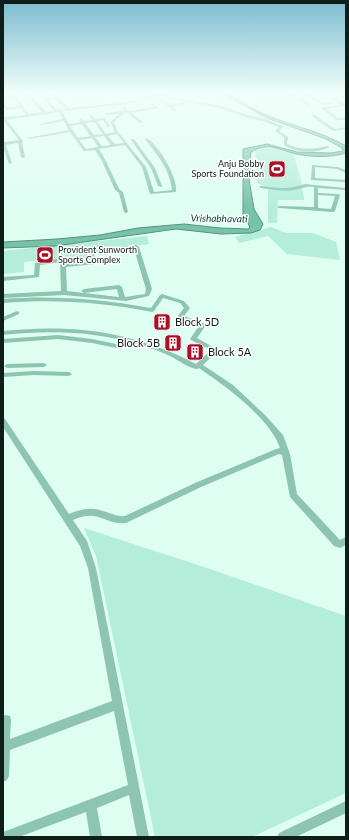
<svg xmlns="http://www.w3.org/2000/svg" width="349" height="840" font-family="Lato,sans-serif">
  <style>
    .green { fill: #b4edd9 }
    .water { fill: #77c2aa; stroke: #58917e }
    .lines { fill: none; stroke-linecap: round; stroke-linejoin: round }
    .minor { fill: #8dc5b2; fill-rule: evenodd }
    .labels { text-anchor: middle; stroke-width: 3; stroke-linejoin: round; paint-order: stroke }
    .far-poi-label { font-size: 9px; fill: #0f1e19; stroke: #fff; text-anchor: end }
    .far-water-label { font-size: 10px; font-style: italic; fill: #044838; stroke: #fff }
    .poi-label { font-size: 11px; fill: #0f1e19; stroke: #fff; text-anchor: start }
  </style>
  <rect width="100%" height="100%" fill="#defef2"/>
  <!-- green -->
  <g class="green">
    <path d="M276,148l18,7 8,30c-12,6 -33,5 -45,-2l-2,-34z"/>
    <path d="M301,188l2,3 1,9h-26l-1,23h-9v-33l16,1z"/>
    <path d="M271,227l15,6h27l23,9 4,18 -53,-6 -19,-18 -29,7 -4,-6z"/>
    <path d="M147,236l2,8 -62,8v7l-20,2 -2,-3 -41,4v10l-21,2v-23z"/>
    <path d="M84,528l117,38 145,50v177l-94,44h-97l-59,-281z"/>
  </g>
  <!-- water -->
  <path class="water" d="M221,93c13,0 22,10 33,16 29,16 64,20 92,37v7c-15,5 -35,4 -50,1 -18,-4 -26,-13 -45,-2l-2,27 5,30 9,15 -3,6 -9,3 -30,1 -45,-5 -121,17 -52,2v-6l54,-3 43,-4 38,-7 46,-4 36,4 28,1 2,-2 -7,-12v-66l24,-5 30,8 34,1 12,-2 -1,-3 -16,-9 -59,-21z"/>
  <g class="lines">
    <!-- minor -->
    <g class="minor">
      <path d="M12,93h2l2,3 13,-2 17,18 8,-1 -10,-12 9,-2 1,-2 2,1 13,-3h7l-18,5 11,10 58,-6 37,-9v2h-3l60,11 30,10 14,3 17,7 1,1 -4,4 9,6 -1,7c14,7 26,5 41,2l2,1c-14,7 -33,6 -46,-2v-8l-9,-6 4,-4 -16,-6 -14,-3 -30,-10 -61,-12 -3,1 12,5 3,3 16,-3 2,1 -16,4 5,4 -2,1 -10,-8 -13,-6 -25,6 -65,7 7,13 11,-2 -1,-2 2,-1 3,2 8,-1 -3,-4 2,-1 4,4 10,-1 5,9h-2l-5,-7 -6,1 9,13 9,-2 -5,-10 9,-8 -13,1 -1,-2 17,-2 3,-4 2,1 -1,2 5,1 23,-4 -4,-3 2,-1 7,5 -28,5 11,8v2h-2l-14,-11 -12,10 4,10 28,35 8,25 18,-2c-2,-21 -15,-35 -27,-51l2,-1c12,8 31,39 29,54l-26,2 -8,-27 -17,-22 -26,4 7,12 13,28 4,3 5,20 -2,1 -2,-1 -5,-19 -4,-3 -13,-29 -7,-11 -11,1 -14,-19 -41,7 -2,-1 42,-8 -5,-9 -23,4 -2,-1 24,-5 -4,-7 -52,8 16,21 -1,1 3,15 -2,1 -2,-1 -3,-14 -12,2 6,18 -3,1 -6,-17v-7l2,2 14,-2 -16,-20v-3l23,-2 -5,-7 -14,2 -4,-4v-3l5,5 12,-2 -6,-8 -11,2v-2l10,-2 -2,-2zM27,96l15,16 -13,2 -12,-16zM54,98l12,11 -9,1 -9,-10zM94,122l9,12 -9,1 -9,-12zM82,124l8,12 -12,2 -8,-12zM117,134l7,9 -9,1 -7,-8zM104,136l7,9 -9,1 -7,-9zM92,138l6,9 -12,2 -7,-9z"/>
      <path d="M248,93h3l-2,2z"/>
      <path d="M288,93h4l6,4 8,-1 -3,-3h4l3,2 17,-2 -15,3 11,7 8,-1 2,1 -11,2 -14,-8 -7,2 9,5 -1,2z"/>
      <path d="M346,95v2l-10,2 9,5 1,4 -3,-2 -17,3 12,9h8v2h-10l-15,-12 19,-3 -9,-7z"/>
      <path d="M313,114l22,15 11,-2v2l-13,2 -21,-15z"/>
      <path d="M132,139h2l21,29 7,18v1l-4,-1 -7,-18 -20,-28z"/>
      <path d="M312,165l26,2 8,3v3l-9,-4 -22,-2v11l31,2v2l-35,-2z"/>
      <path d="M305,184l41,4v2l-28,-2v5l20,1 2,1 -5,16 -2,1 -54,-4 -2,-1 2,-1 35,1v-20c-10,-1 -11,2 -20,3 -11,2 -22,0 -33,-2l-2,-1 2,-1c19,2 25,4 44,-2zM318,195l17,1 -4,13 -13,-1z"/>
      <path d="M136,245l3,2 13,42 -3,7 -23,5 -62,-6 -61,3v-4l58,-3 -1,-29 -20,3 -1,12 -36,4v-4l31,-2 1,-12 27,-5 3,2v4l25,-2 -1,-11zM134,249l12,40 -1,5 -20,3 -3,-10 -3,-2 -35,4 -3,2 3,2 33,-4 2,8 -52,-6 -1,-24 29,-3 -1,-11z"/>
      <path d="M162,294l22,7 6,7 -6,8 21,8 1,1 -9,13 21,12 -15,15 30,20 32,30 18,20 7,19 7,40 43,46 6,-3v8l-6,3 -6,-2 -44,-49 -8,-42 -3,-1 -78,33 -75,36c-20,3 -27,-15 -53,-3l14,21 9,27 53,269h-12l-8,-42 -32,13 5,29h-12l-4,-25 -67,25h-16v-5l125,-47 -14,-74 -104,39 -1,26 -2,4 -4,2v-66l3,-1 4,1 1,4 -1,19 102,-38 -24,-133 -8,-22 -77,-119v-9l2,1 64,95c12,-5 22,-7 34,-3 8,2 14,6 22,5l70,-33 81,-34 4,-1c-10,-30 -55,-62 -81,-80 -1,1 -1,1 -2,1 -7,0 -19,-9 -25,-12 -10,-5 -21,-9 -32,-12 -45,-14 -90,-15 -137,-10v-4c71,-7 129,0 193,33l15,-14 -20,-10 -1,-1 9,-13 -21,-8 -1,-1 7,-9 -4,-5 -17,-5 -9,13 -2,1c-50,-10 -99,-13 -149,-9v-4c50,-4 98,0 148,9l9,-13z"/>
      <path d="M17,311l2,1v2l-16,7v-4z"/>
      <path d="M58,335l34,4 29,6 3,2 -3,2 -29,-6 -34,-4 -55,4v-4z"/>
      <path d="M44,363l3,2 -3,2 -37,1 -3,-2 3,-2z"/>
      <path d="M34,371l35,1 3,2 -3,2 -35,-1 -31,2v-4z"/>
      <path d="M346,801v12l-50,24h-19l2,-4z"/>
    </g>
  </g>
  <!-- sky -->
  <linearGradient id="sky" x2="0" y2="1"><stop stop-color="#7bbacf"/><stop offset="0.44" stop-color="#f0fff9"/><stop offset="1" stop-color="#f0fff9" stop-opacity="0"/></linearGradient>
  <rect width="349" height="211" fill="url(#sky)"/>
  <!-- icons -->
  <defs>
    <symbol id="stadium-square" viewBox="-11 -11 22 22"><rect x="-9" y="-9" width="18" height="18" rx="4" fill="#a81128" stroke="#fff"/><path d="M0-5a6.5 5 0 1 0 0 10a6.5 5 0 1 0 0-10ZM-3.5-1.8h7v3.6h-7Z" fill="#fff"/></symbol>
    <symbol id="building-square" viewBox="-11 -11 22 22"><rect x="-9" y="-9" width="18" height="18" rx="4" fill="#a81128" stroke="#fff"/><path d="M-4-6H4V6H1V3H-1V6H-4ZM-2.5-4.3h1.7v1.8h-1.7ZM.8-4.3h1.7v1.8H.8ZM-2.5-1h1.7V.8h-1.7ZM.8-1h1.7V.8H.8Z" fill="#fff"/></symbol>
  </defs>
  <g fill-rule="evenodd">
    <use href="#stadium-square" x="267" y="159" width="20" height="20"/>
    <use href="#stadium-square" x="35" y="245" width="20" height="20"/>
    <use href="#building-square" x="152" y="312" width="20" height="20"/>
    <use href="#building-square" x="163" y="333" width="20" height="20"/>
    <use href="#building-square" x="185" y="342" width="20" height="20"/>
  </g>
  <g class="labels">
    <!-- far-poi labels -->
    <g class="far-poi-label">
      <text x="264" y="167">Anju Bobby<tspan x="264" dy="10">Sports Foundation</tspan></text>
      <text x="58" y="253" text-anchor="start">Provident Sunworth<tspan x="58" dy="10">Sports Complex</tspan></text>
    </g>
    <!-- far-water labels -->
    <g class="far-water-label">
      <text transform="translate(219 218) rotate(1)" y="4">Vrishabhavati</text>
    </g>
    <!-- poi labels -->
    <g class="poi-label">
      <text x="175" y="326">Block 5D</text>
      <text x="160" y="347" text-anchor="end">Block 5B</text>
      <text x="208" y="356">Block 5A</text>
    </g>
  </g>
  <!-- border -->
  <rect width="349" height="840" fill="none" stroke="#0f1e19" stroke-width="8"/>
</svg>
